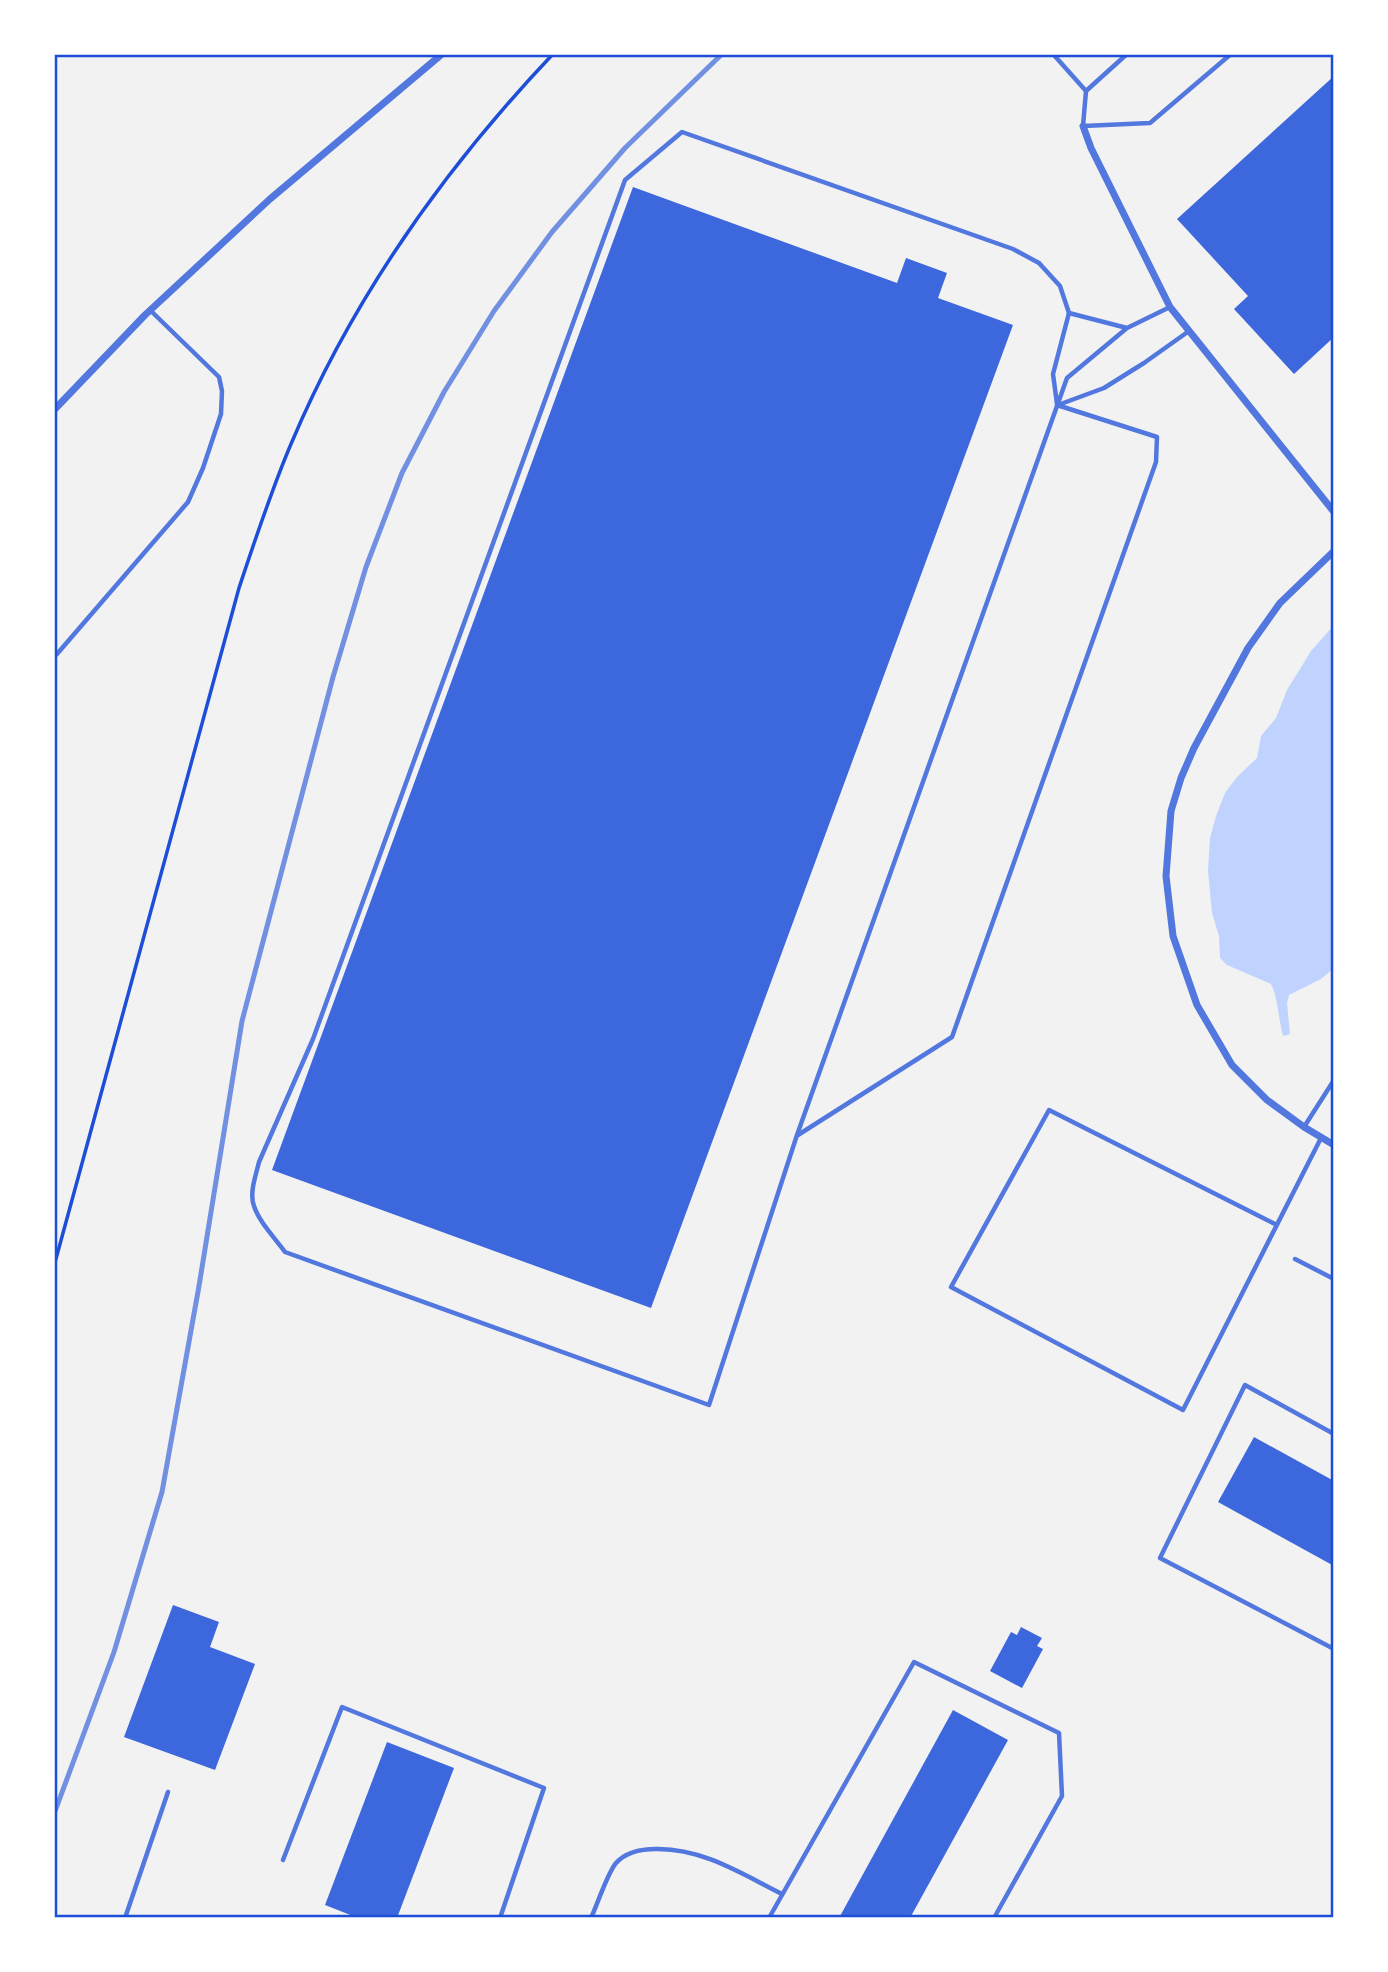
<svg xmlns="http://www.w3.org/2000/svg" width="1388" height="1972" font-family="'DejaVu Sans',sans-serif">
  <style>
    .water { fill: #bfd3fe }
    .building { fill: #3d67dc }
    .lines { fill: none; stroke-linecap: round; stroke-linejoin: round }
    .path { stroke: #1d4ed8; stroke-width: 3.5 }
    .service { stroke: #5277de; stroke-width: 4.5 }
    .minor { stroke: #5277de; stroke-width: 7 }
    .rail { stroke: #7290e2; stroke-width: 5 }
    .neatline { fill: none; stroke: #1d4ed8; stroke-width: 2.5 }
  </style>
  <rect width="100%" height="100%" fill="#f2f2f2"/>
  <!-- water -->
  <path class="water" d="M1334,625v343l-13,11 -32,16 -2,8 3,31 -7,2c-5,-17 -4,-35 -12,-52l-44,-19 -7,-7 -1,-22 -7,-23 -4,-42 2,-33 6,-22 9,-23 12,-16 20,-19 4,-22 15,-18 11,-28 24,-39z"/>
  <!-- building -->
  <g class="building">
    <path d="M1334,76v261l-40,37 -60,-65 14,-13 -71,-77z"/>
    <path d="M633,187l264,96 9,-25 41,15 -9,25 75,27 -362,983 -379,-138z"/>
    <path d="M1254,1437l80,44v85l-116,-64z"/>
    <path d="M173,1605l46,17 -9,25 45,17 -40,106 -91,-33z"/>
    <path d="M1021,1627l21,11 -5,8 6,3 -21,39 -32,-17 21,-39 6,3z"/>
    <path d="M953,1710l55,30 -98,178h-71z"/>
    <path d="M387,1742l67,26 -57,150h-39l-33,-13z"/>
  </g>
  <g class="lines">
    <!-- path -->
    <path class="path" d="M54,1266l185,-678c16,-48 32,-97 52,-144 61,-145 154,-276 262,-390"/>
    <!-- service -->
    <g class="service">
      <path d="M1053,54l33,37 -3,35 67,-3 81,-69"/>
      <path d="M1086,91l41,-37"/>
      <path d="M1127,328l-58,-15 -9,-27 -21,-23 -26,-14 -331,-117 -57,48 -312,859 -54,123c-3,13 -10,31 -5,44 5,16 21,32 31,46l424,153 88,-270 270,-757 60,-50 43,-21"/>
      <path d="M1057,404l-4,-30 16,-61"/>
      <path d="M1058,405l46,-17 40,-25 45,-32"/>
      <path d="M57,654l131,-152 15,-34 18,-54 1,-23 -3,-14 -68,-66"/>
      <path d="M1304,1127l30,-47"/>
      <path d="M798,1135l154,-98 204,-575 1,-25 -100,-32"/>
      <path d="M1277,1225l-228,-115 -98,177 232,123c46,-91 92,-181 138,-272"/>
      <path d="M1295,1259l39,20"/>
      <path d="M1334,1434l-89,-49 -85,173 174,91"/>
      <path d="M283,1860l59,-153 202,81 -44,130"/>
      <path d="M125,1918l43,-126"/>
      <path d="M591,1918c6,-13 17,-46 25,-55 10,-11 25,-14 40,-14 46,-1 86,25 126,45"/>
      <path d="M769,1918l145,-256 145,71 3,63 -68,122"/>
    </g>
    <!-- minor -->
    <g class="minor">
      <path d="M1083,126l8,22 79,159 164,205"/>
      <path d="M54,410l91,-95 125,-116 172,-145"/>
      <path d="M1334,551l-54,52 -32,45 -54,100 -13,30 -10,33 -5,65 7,60 24,69 35,60 35,35 37,27 30,18"/>
    </g>
    <!-- rail -->
    <path class="rail" d="M54,1814l60,-162 48,-160 37,-206 43,-265 91,-344 33,-110 36,-94 42,-81 50,-81 58,-79 73,-84 97,-94"/>
  </g>
  <!-- border -->
  <rect width="1388" height="1972" fill="none" stroke="#ffffff" stroke-width="112"/>
  <rect x="56" y="56" width="1276" height="1860" class="neatline"/>
</svg>
